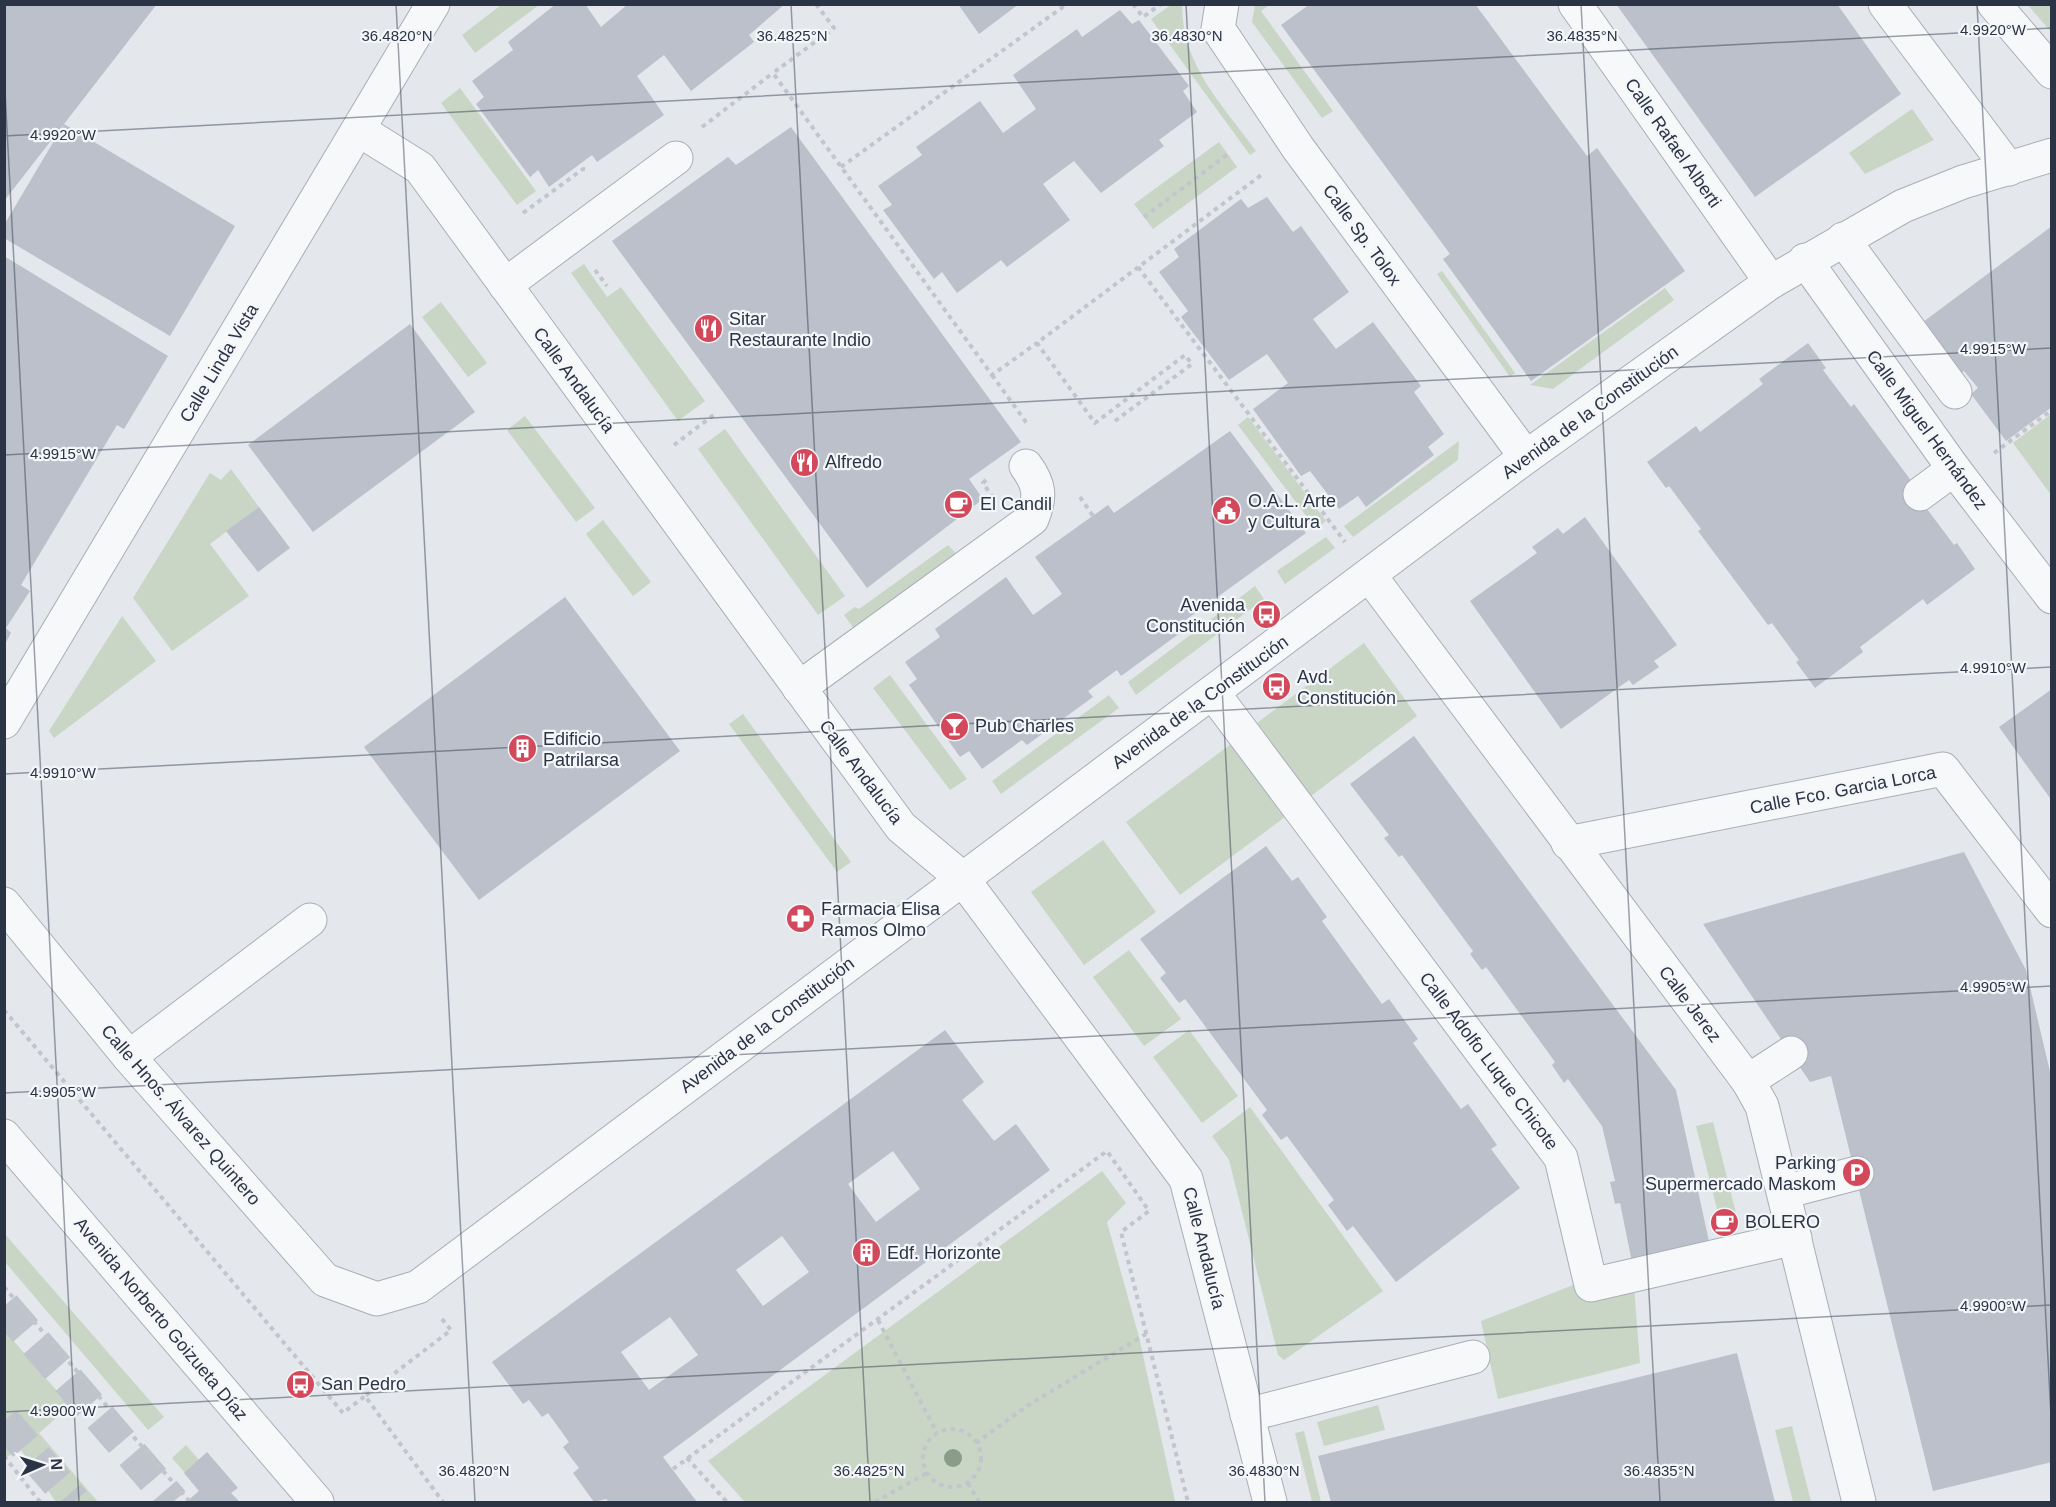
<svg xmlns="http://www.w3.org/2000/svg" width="2056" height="1507" font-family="Helvetica,sans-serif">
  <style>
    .green { fill: #c9d6c5 }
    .building { fill: #bbc0ca; fill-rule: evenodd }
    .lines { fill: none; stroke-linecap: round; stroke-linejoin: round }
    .highway-tunnel { stroke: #bfc3cb; stroke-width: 33; stroke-dasharray: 33 16; stroke-linecap: butt }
    .minor-casing { stroke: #a9aeb7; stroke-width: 35 }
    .path { stroke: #c2c5cb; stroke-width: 4; stroke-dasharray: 4.5 4.5; stroke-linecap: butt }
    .minor { stroke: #f7f8fa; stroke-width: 33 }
    .tree { fill: #899d89 }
    .ticks { fill: none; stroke: #2b3445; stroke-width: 1.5; stroke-opacity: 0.45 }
    .labels { text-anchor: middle; stroke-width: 4.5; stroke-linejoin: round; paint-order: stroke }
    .street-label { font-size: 18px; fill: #2b3445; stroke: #f4f6f9 }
    .poi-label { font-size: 18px; fill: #2b3445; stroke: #f4f6f9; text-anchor: start }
    .ticks-label { font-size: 15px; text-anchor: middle; fill: #2b3445; stroke: #f4f6f9; stroke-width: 4.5; stroke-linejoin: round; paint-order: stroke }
  </style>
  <rect width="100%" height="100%" fill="#e4e7ec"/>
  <!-- green -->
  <g class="green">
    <path d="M501,5h38l-64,48 -13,-18z"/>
    <path d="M1171,5h11c0,61 40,99 74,146l-6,4 -99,-136z"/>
    <path d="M1255,5h14l-8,6 72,100 -11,7 -70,-96z"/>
    <path d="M2028,5h23v27z"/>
    <path d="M460,88l76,103 -19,14 -76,-102z"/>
    <path d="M1912,109l22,31 -69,34 -16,-21z"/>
    <path d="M1219,142l18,25 -84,62 -19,-25z"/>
    <path d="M584,264l23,33 14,-10 84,114 -27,20 -107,-148z"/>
    <path d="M1442,271l73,102 -5,4 -73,-103z"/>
    <path d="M1665,288l9,12 -121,89 -23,-4z"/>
    <path d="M441,302l46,61 -19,14 -46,-60z"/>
    <path d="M2051,414v81l-38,-52z"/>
    <path d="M525,416l70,92 -19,14 -69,-92z"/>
    <path d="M1248,417l78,104 -10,8 -78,-104z"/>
    <path d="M725,429l120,167 -27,19 -120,-166z"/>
    <path d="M1459,441l-1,19 -105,77 -9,-11z"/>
    <path d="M231,469l28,38 -49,37 39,52 -77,55 -39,-53 77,-125 11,7z"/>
    <path d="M603,520l48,62 -18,14 -47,-62z"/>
    <path d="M1326,537l9,11 -50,36 -8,-13z"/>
    <path d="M948,545l10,11 -103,74 -11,-15 11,-8 4,2z"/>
    <path d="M1255,586l9,13 -128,96 -8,-13z"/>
    <path d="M122,616l34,45 -102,77 -5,-7z"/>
    <path d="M1364,643l53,73 -106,80 -54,-73z"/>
    <path d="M890,675l77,104 -17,11 -77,-102z"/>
    <path d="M1109,695l10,13 -118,86 -9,-13z"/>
    <path d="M743,714l108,148 -14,10 -108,-148z"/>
    <path d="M1231,744l54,73 -105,78 -54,-73z"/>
    <path d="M1103,840l53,72 -72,53 -53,-73z"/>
    <path d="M1129,950l52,69 -37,27 -51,-69z"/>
    <path d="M1189,1030l49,66 -36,27 -49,-66z"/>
    <path d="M1250,1107l133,184 -99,69 -6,-5 -49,-195 -17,-24z"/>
    <path d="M1713,1122l23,91 -17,4 -23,-91z"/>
    <path d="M1102,1171l24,32 -19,19 32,115 36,164 -430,1 -37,-41z"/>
    <path d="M4,1233l160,184 -16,13 -143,-168z"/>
    <path d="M1632,1262l8,101 -142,36 -17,-78z"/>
    <path d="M4,1330l66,76 -31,27 59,69h-42l-35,-52 -15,7 -1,-1z"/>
    <path d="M1378,1405l7,25 -61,16 -7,-24z"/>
    <path d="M1792,1426l19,76h-18l-18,-72z"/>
    <path d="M1304,1431l17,71h-9l-17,-69z"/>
    <path d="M186,1445l49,57h-25l-38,-44z"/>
  </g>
  <!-- building -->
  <g class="building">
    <path d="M4,4h153l-93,120 171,102 -65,110 -166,-98v-13l60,-101 -60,77z"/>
    <path d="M556,4h29l16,23 27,-23h157l-36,31 5,7 -63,49 -27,-36 -27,21 27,39 -67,47 -5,-7 -43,32 -11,-17 -8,7 -54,-73 8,-7 -12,-16 41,-31 -5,-8z"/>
    <path d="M958,4h61l-40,30z"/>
    <path d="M1310,4h165l112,152 10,-8 88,123 -154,110 -88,-122 7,-5 -169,-229z"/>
    <path d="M1616,4h221l64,90 -146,103z"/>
    <path d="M1120,10l12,14 7,-4 50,66 -6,5 14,21 -38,28 5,6 -63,47 -27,-32 -31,23 27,36 -63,47 -6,-7 -44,33 -15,-21 -8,7 -51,-69 9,-5 -14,-19 44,-31 -6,-8 64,-46 23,32 33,-24 -23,-34 64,-46 5,8z"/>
    <path d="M791,127l230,315 -52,37 14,20 -116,89 -255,-347 116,-84 8,8z"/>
    <path d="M1267,197l26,35 8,-6 48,66 -36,27 23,30 37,-27 48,64 -7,6 30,42 -16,13 6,8 -68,52 -8,-11 -19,13 -29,-38 -9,5 -48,-67 35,-26 -21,-29 -38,26 -48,-63 7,-6 -29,-39 20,-15 -5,-8 67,-50 7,9z"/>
    <path d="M2052,226v181l-46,34 -35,-47 7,-6 -14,-17 -7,5 -38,-51z"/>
    <path d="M4,256l164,100 -44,73 -7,-4 -96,160 9,6 -24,37 5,5 -6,11z"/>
    <path d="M410,324l65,88 -162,120 -65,-87z"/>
    <path d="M1808,343l18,25 -3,2 28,37 3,-3 76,102 -3,3 27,36 3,-2 18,26 -48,36 -4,-6 -63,48 3,5 -48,36 -19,-26 3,-2 -27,-37 -4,2 -70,-94 3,-2 -32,-43 -3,2 -19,-26 49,-36 4,6 63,-48 -4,-5z"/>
    <path d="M1230,431l76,102 -123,89 4,6 -66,48 -4,-6 -29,21 5,6 -66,48 -5,-5 -40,29 -13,-18 -9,6 -51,-72 8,-6 -12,-17 35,-25 -5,-8 71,-52 27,38 29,-21 -27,-37 73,-52 6,8z"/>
    <path d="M259,507l31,41 -32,24 -32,-41z"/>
    <path d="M1585,517l92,128 -23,16 5,6 -26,18 -4,-5 -68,49 -91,-128 67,-48 -5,-6 26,-19 5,6z"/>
    <path d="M565,597l115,154 -201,149 -115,-153z"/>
    <path d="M2052,689v112l-53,-74z"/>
    <path d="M1414,736l262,354 34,156 -78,16 -12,-59 -5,1 -5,-22 5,-1 -13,-55 -34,-47 -4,4 -12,-18 3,-3 -69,-95 -4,3 -12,-16 3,-3 -71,-96 -3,2 -15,-19 5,-3 -39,-51z"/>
    <path d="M1266,846l26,35 6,-4 29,40 -5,4 60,83 7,-5 29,40 -5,4 48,66 7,-5 29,41 -6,4 29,39 -124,94 -43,-56 -6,5 -19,-26 6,-5 -47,-64 -6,4 -19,-25 5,-5 -82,-111 -6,4 -19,-25 6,-5 -26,-34z"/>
    <path d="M1964,852l62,118 26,110v382l-119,29 -102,-415 -21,6 -107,-158z"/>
    <path d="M945,1030l39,52 -22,18 32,41 22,-17 34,46 -387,287 34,45h-88l-3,-3 -12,3 -21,-29 6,-5 -16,-21 6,-5 -21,-29 -6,4 -13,-17 -6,4 -31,-42zM893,1151l27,38 -44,33 -28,-38zM782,1236l27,36 -46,34 -27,-36zM670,1317l28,38 -49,35 -28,-38z"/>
    <path d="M1737,1353l38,149h-444l-13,-46z"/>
    <path d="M207,1452l31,36 -7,5 9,9h-54l13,-11 -15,-18z"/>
  </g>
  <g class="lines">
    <!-- highway-tunnel -->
    <g class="highway-tunnel">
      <path d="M4,1306l169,196"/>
      <path d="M4,1421l70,81"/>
    </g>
    <defs>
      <g id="minor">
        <path d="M1222,4l-4,25 5,7 75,112 228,309"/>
        <path d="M1575,4l196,278"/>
        <path d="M1885,4l124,165"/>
        <path d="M1994,4l58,68"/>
        <path d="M359,130l61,38 481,659 61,51 224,301 84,323"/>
        <path d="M1843,239l112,153"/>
        <path d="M1805,260l149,209 98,128"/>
        <path d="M505,285l171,-127"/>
        <path d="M1920,494l34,-25"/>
        <path d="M1370,576l378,505 14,25 97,396"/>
        <path d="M799,688l233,-169c9,-22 8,-34 -6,-53"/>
        <path d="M1213,693l348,465 30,127 204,-47"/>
        <path d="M4,722l429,-718"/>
        <path d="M1568,843l375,-74 109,142"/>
        <path d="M4,904l125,153 196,223 52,19 41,-12 1108,-830 245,-175 132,-76 60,-24 89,-27"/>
        <path d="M129,1057l181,-137"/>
        <path d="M1748,1081l43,-28"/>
        <path d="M4,1136l313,366"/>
        <path d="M1784,1192l73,-19"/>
        <path d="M1247,1415l226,-58"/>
      </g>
    </defs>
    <!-- minor casing -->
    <use href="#minor" class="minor-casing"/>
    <!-- path -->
    <g class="path">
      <path d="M816,4l18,24 -61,45 219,302 45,-32"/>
      <path d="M1133,4l10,13 18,-13"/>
      <path d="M702,127l71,-54"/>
      <path d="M841,167l226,-163"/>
      <path d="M523,213l60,-44 6,1"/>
      <path d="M1144,217l84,-63"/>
      <path d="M1138,267l207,275"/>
      <path d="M595,270l12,16"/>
      <path d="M992,375l36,50"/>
      <path d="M1115,421l77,-57 -7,-9 -90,68 -58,-80 227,-170"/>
      <path d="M674,445l41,-31"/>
      <path d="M1994,453l58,-43"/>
      <path d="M986,480l-3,3 10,15"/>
      <path d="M1080,497l13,19"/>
      <path d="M4,1010l339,403 22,-17"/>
      <path d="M4,1287l186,215"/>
      <path d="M442,1319l9,11 -86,66 78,106"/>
      <path d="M878,1320l59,113"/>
      <circle cx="952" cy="1458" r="29"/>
      <path d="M976,1443l51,-37 119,-72"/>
      <path d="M4,1456l36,46"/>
      <path d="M687,1458l40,44"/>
      <path d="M673,1469l434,-318 42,60 -28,21 67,270"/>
      <path d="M968,1483l11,19"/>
      <path d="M875,1502l52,-29"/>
    </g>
    <!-- minor -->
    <use href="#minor" class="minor"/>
  </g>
  <!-- trees -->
  <circle class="tree" cx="953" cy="1458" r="9"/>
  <!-- ticks -->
  <path class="ticks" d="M396,4l79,1498M791,4l79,1498M1186,4l79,1498M1581,4l79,1498M1977,4l75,1431M4,72l75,1430M4,136l2048,-108M4,455l2048,-107M4,774l2048,-107M4,1093l2048,-107M4,1412l2048,-107"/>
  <!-- icons -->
  <defs>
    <symbol id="restaurant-disc" viewBox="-11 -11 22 22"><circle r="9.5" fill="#d1495b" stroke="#f4f6f9"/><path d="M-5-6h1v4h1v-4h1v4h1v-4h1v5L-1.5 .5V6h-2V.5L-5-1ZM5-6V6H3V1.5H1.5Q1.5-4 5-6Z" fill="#fff"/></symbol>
    <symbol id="cafe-disc" viewBox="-11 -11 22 22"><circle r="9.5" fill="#d1495b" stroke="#f4f6f9"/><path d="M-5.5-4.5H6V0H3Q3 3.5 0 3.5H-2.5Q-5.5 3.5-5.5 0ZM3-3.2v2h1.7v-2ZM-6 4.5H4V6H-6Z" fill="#fff"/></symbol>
    <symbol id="civic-disc" viewBox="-11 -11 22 22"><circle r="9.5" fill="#d1495b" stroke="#f4f6f9"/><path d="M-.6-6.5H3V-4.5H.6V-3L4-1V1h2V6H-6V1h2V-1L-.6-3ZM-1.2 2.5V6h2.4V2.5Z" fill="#fff"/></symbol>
    <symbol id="bus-disc" viewBox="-11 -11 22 22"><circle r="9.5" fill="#d1495b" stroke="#f4f6f9"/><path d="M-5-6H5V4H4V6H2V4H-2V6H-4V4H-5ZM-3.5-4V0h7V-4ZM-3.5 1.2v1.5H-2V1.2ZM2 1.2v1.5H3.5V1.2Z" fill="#fff"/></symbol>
    <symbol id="bar-disc" viewBox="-11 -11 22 22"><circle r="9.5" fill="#d1495b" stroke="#f4f6f9"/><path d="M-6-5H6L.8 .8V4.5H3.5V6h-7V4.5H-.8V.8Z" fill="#fff"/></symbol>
    <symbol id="building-disc" viewBox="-11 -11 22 22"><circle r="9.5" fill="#d1495b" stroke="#f4f6f9"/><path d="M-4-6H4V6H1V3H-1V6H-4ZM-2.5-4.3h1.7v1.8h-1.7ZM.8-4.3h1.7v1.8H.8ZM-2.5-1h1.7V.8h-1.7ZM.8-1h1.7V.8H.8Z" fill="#fff"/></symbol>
    <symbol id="pharmacy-disc" viewBox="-11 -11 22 22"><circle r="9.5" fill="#d1495b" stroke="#f4f6f9"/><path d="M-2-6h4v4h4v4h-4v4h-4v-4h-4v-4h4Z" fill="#fff"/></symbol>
    <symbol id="parking-disc" viewBox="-11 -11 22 22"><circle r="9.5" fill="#d1495b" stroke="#f4f6f9"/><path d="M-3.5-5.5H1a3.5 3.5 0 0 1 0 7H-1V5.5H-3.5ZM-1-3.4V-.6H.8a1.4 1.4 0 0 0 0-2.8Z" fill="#fff"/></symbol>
  </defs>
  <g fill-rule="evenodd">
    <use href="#restaurant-disc" x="692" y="312" width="33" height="33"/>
    <use href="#restaurant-disc" x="788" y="446" width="33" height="33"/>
    <use href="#cafe-disc" x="942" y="488" width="33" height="33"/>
    <use href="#civic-disc" x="1210" y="494" width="33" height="33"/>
    <use href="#bus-disc" x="1250" y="598" width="33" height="33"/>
    <use href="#bus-disc" x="1260" y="670" width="33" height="33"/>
    <use href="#bar-disc" x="938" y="710" width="33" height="33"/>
    <use href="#building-disc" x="506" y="732" width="33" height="33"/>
    <use href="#pharmacy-disc" x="784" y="902" width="33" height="33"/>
    <use href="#parking-disc" x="1840" y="1156" width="33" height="33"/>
    <use href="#cafe-disc" x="1708" y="1206" width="33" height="33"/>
    <use href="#building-disc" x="850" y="1236" width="33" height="33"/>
    <use href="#bus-disc" x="284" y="1368" width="33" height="33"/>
  </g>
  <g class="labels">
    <!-- street labels -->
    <g class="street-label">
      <text transform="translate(1673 143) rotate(55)" y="6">Calle Rafael Alberti</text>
      <text transform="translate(1362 235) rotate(54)" y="6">Calle Sp. Tolox</text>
      <text transform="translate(219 363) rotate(-59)" y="6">Calle Linda Vista</text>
      <text transform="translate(574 380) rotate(54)" y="6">Calle Andalucía</text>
      <text transform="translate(1590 412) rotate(-36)" y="6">Avenida de la Constitución</text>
      <text transform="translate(1927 430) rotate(54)" y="6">Calle Miguel Hernández</text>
      <text transform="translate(1200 702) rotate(-36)" y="6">Avenida de la Constitución</text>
      <text transform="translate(861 772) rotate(53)" y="6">Calle Andalucía</text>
      <text transform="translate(1843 790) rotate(-11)" y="6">Calle Fco. Garcia Lorca</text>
      <text transform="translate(1690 1004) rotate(53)" y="6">Calle Jerez</text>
      <text transform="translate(767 1025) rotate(-37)" y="6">Avenida de la Constitución</text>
      <text transform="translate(1489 1061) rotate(53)" y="6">Calle Adolfo Luque Chicote</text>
      <text transform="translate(181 1115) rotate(49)" y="6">Calle Hnos. Álvarez Quintero</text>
      <text transform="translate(1204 1248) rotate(76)" y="6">Calle Andalucía</text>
      <text transform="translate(161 1319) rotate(50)" y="6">Avenida Norberto Goizueta Díaz</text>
    </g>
    <!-- poi labels -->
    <g class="poi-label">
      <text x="729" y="325">Sitar<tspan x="729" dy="21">Restaurante Indio</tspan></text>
      <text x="825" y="468">Alfredo</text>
      <text x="1248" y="507">O.A.L. Arte<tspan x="1248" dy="21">y Cultura</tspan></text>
      <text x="980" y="510">El Candil</text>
      <text x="1245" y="611" text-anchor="end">Avenida<tspan x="1245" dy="21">Constitución</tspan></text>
      <text x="1297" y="683">Avd.<tspan x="1297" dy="21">Constitución</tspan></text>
      <text x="975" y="732">Pub Charles</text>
      <text x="543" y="745">Edificio<tspan x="543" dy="21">Patrilarsa</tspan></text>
      <text x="821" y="915">Farmacia Elisa<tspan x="821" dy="21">Ramos Olmo</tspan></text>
      <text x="1836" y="1169" text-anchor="end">Parking<tspan x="1836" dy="21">Supermercado Maskom</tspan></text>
      <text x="1745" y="1228">BOLERO</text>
      <text x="887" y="1259">Edf. Horizonte</text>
      <text x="321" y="1390">San Pedro</text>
    </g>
  </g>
  <g class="ticks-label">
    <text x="1993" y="35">4.9920°W</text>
    <text x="397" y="41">36.4820°N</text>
    <text x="792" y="41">36.4825°N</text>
    <text x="1187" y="41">36.4830°N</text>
    <text x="1582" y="41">36.4835°N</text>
    <text x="63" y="140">4.9920°W</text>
    <text x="1993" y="354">4.9915°W</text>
    <text x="63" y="459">4.9915°W</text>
    <text x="1993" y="673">4.9910°W</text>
    <text x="63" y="778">4.9910°W</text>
    <text x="1993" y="992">4.9905°W</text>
    <text x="63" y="1097">4.9905°W</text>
    <text x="1993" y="1311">4.9900°W</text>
    <text x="63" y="1416">4.9900°W</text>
    <text x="474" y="1476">36.4820°N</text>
    <text x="869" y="1476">36.4825°N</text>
    <text x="1264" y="1476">36.4830°N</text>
    <text x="1659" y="1476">36.4835°N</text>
  </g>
  <!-- border -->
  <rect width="2056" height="1507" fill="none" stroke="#2b3445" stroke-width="12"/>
  <!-- north arrow -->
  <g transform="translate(42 1465) rotate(87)" stroke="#f4f6f9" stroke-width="4.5" paint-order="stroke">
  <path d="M0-4.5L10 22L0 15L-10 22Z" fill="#2b3445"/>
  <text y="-9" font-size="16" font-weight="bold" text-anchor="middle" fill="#2b3445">N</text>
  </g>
</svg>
